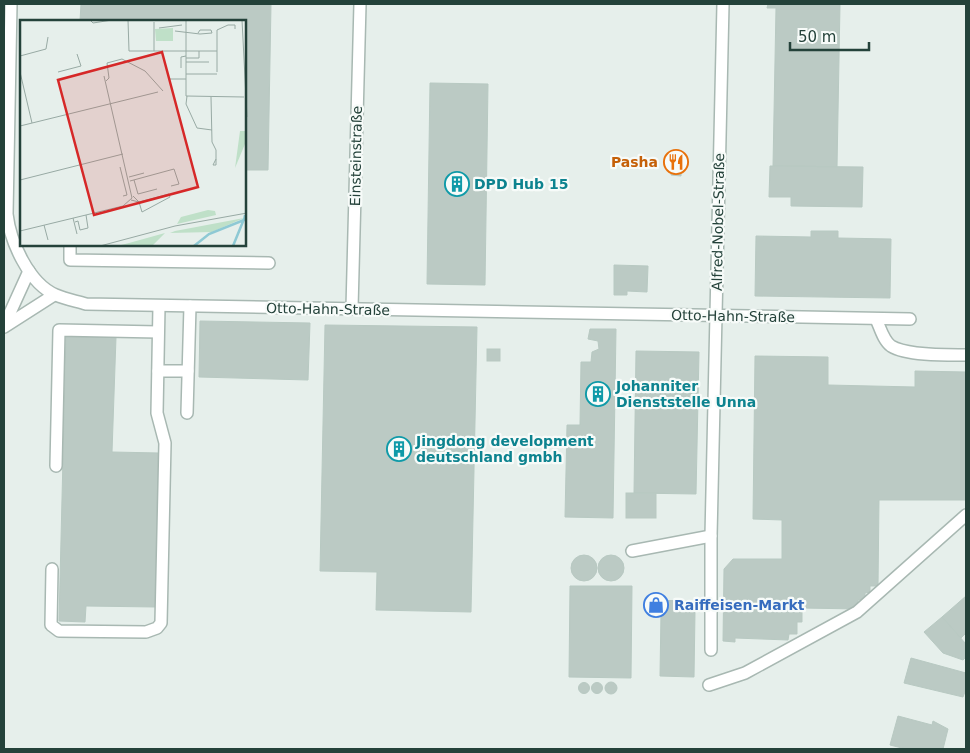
<svg xmlns="http://www.w3.org/2000/svg" width="970" height="753" font-family="'DejaVu Sans',sans-serif">
  <style>
    .building { fill: #bbcac4; stroke: #b8c9c2 }
    .lines { fill: none; stroke-linecap: round; stroke-linejoin: round }
    .minor-casing { stroke: #a8b8b2; stroke-width: 14 }
    .minor { stroke: #fff; stroke-width: 11 }
    .labels { text-anchor: middle; stroke-width: 4.5; stroke-linejoin: round; paint-order: stroke }
    .street-label { font-size: 14px; fill: #24423a; stroke: #f7fbf9 }
    .food-label { font-size: 14px; font-weight: bold; fill: #c56008; stroke: #f7fbf9; text-anchor: end }
    .culture-label { font-size: 14px; font-weight: bold; fill: #0d838f; stroke: #f7fbf9; text-anchor: start }
    .shop-label { font-size: 14px; font-weight: bold; fill: #366cbe; stroke: #f7fbf9; text-anchor: start }
    .inset-river { fill: none; stroke: #8ec9d4; stroke-width: 2.5 }
    .inset-road { fill: none; stroke: #98aaa4; stroke-width: 1 }
    .view { fill: #d62828; fill-opacity: 0.15; stroke: #d62828; stroke-width: 2.5 }
    .inset-edge { fill: none; stroke: #24423a; stroke-width: 2.5 }
  </style>
  <rect width="100%" height="100%" fill="#e6efeb"/>
  <!-- building -->
  <g class="building">
    <path d="M81,4h190l-3,166h-23v-149h-165z"/>
    <path d="M768,4h72l-3,163 -64,-1 3,-158h-9z"/>
    <path d="M430,83l58,1 -3,201 -58,-1z"/>
    <path d="M672,152l10,1 -1,23 -10,-1z"/>
    <path d="M770,166l93,1 -1,40 -71,-1v-9h-22z"/>
    <path d="M811,231h27v7l53,1 -1,59 -135,-2 1,-60 55,1z"/>
    <path d="M614,265l34,1 -1,26 -20,-1v4h-13z"/>
    <path d="M200,321l110,2 -2,57 -109,-3z"/>
    <path d="M325,325l152,2 -6,285 -95,-2 1,-38 -57,-1z"/>
    <path d="M590,329h26l-3,189 -48,-1 2,-92h13l1,-63h10l1,-10 7,-3 -1,-8 -10,-2z"/>
    <path d="M66,336l50,1 -4,115 47,1 -3,154 -70,-1 -1,16 -26,-1z"/>
    <rect x="487" y="349" width="13" height="12"/>
    <path d="M636,351l63,1 -3,142 -62,-1z"/>
    <path d="M755,356l73,1v28l87,2v-16l51,1v128h-87l-1,86h-8v6l-5,1v7h-7v9l-56,-1v14h-5v12h-8l-1,6 -53,-2v4l-12,-1 1,-72 9,-10h49v-39l-29,-1z"/>
    <rect x="626" y="493" width="30" height="25"/>
    <circle cx="584" cy="568" r="13"/>
    <circle cx="611" cy="568" r="13"/>
    <path d="M570,586h62l-1,92 -62,-1z"/>
    <path d="M966,596v37l-5,5 -19,-21z"/>
    <path d="M647,600l43,1v10h5l-1,66 -34,-1 1,-63 -14,-1z"/>
    <path d="M942,617l24,27v13l-3,3 -20,-7 -19,-21z"/>
    <path d="M911,658l55,15v16l-3,8 -59,-14z"/>
    <circle cx="611" cy="688" r="6"/>
    <circle cx="584" cy="688" r="5.5"/>
    <circle cx="597" cy="688" r="5.5"/>
    <path d="M898,716l34,9 1,-4 15,8 -5,20h-37l-16,-4z"/>
  </g>
  <g class="lines">
    <defs>
      <g id="minor">
        <path d="M11,4l-4,210c3,27 22,70 49,81 9,4 20,6 30,9l824,15"/>
        <path d="M70,245v15l199,3"/>
        <path d="M352,308l8,-304"/>
        <path d="M876,319c4,8 7,21 15,27 16,10 57,9 75,9"/>
        <path d="M4,326l25,-55"/>
        <path d="M4,327l50,-32"/>
        <path d="M158,371h30"/>
        <path d="M187,413l3,-107"/>
        <path d="M56,466l3,-136 99,2"/>
        <path d="M632,551l79,-15"/>
        <path d="M52,569l-1,56 8,6 87,1 11,-4 4,-5 4,-180 -8,-30 2,-107"/>
        <path d="M711,650v-114l12,-532"/>
        <path d="M709,685l36,-12 112,-61 109,-97"/>
      </g>
    </defs>
    <!-- minor casing -->
    <use href="#minor" class="minor-casing"/>
    <!-- minor -->
    <use href="#minor" class="minor"/>
  </g>
  <!-- icons -->
  <defs>
    <symbol id="restaurant-ring" viewBox="-11 -11 22 22"><circle r="9.5" fill="#f7fbf9" stroke="#e8710a" stroke-width="1.5"/><path d="M-5-6h1v4h1v-4h1v4h1v-4h1v5L-1.5 .5V6h-2V.5L-5-1ZM5-6V6H3V1.5H1.5Q1.5-4 5-6Z" fill="#e8710a"/></symbol>
    <symbol id="building-ring" viewBox="-11 -11 22 22"><circle r="9.5" fill="#f7fbf9" stroke="#0f9aa8" stroke-width="1.5"/><path d="M-4-6H4V6H1V3H-1V6H-4ZM-2.5-4.3h1.7v1.8h-1.7ZM.8-4.3h1.7v1.8H.8ZM-2.5-1h1.7V.8h-1.7ZM.8-1h1.7V.8H.8Z" fill="#0f9aa8"/></symbol>
    <symbol id="shop-ring" viewBox="-11 -11 22 22"><circle r="9.5" fill="#f7fbf9" stroke="#3f7fe0" stroke-width="1.5"/><path d="M-5-2.5h2.3a2.7 3.5 0 0 1 5.4 0H5L5.5 6h-11ZM-1.5-2.5h3a1.5 2.3 0 0 0-3 0Z" fill="#3f7fe0"/></symbol>
  </defs>
  <g fill-rule="evenodd">
    <use href="#restaurant-ring" x="662" y="148" width="28" height="28"/>
    <use href="#building-ring" x="443" y="170" width="28" height="28"/>
    <use href="#building-ring" x="584" y="380" width="28" height="28"/>
    <use href="#building-ring" x="385" y="435" width="28" height="28"/>
    <use href="#shop-ring" x="642" y="591" width="28" height="28"/>
  </g>
  <g class="labels">
    <!-- street labels -->
    <g class="street-label">
      <text transform="translate(356 156) rotate(-89)" y="5">Einsteinstraße</text>
      <text transform="translate(718 222) rotate(-89)" y="5">Alfred-Nobel-Straße</text>
      <text transform="translate(328 309) rotate(1)" y="5">Otto-Hahn-Straße</text>
      <text transform="translate(733 316) rotate(1)" y="5">Otto-Hahn-Straße</text>
    </g>
    <!-- food labels -->
    <g class="food-label">
      <text x="658" y="167">Pasha</text>
    </g>
    <!-- culture labels -->
    <g class="culture-label">
      <text x="474" y="189">DPD Hub 15</text>
      <text x="616" y="391">Johanniter<tspan x="616" dy="16">Dienststelle Unna</tspan></text>
      <text x="416" y="446">Jingdong development<tspan x="416" dy="16">deutschland gmbh</tspan></text>
    </g>
    <!-- shop labels -->
    <g class="shop-label">
      <text x="674" y="610">Raiffeisen-Markt</text>
    </g>
  </g>
  <!-- overview -->
  <g transform="translate(20 20)">
    <rect width="226" height="226" fill="#e6efeb"/>
    <path d="M153,8v13h-17l-1,-12zM220,111h5v13l-10,24zM188,190l7,1 1,4 -39,9 4,-7zM224,198l-32,14 -42,1 5,-2zM145,213l-13,13h-35l12,-3z" fill="#bfe0c8"/>
    <path class="inset-river" d="M174,226l15,-12 35,-14 1,-5M213,226l11,-27"/>
    <path class="inset-road" d="M70,0l3,3 19,-3M108,0l1,31h88M166,0v76l58,1M222,0l5,97M139,8l23,-3M155,11l25,3 12,-1 -1,-3h-11l-2,3M134,31v-29M0,36l26,-7 2,-12M166,38h13v-7M166,42h23M161,48v-11l5,-1M0,52l12,51M38,52l23,-6 -4,-12M197,52v-42l11,-5h7v4M166,54h31M150,59h16M86,61l3,-3 -2,-15 15,-4 23,12 18,20M167,76l-1,8 11,24 15,2M191,77l1,45 4,8v15h-3l3,-6M0,106l138,-34M100,147l7,28 -4,1M109,157l15,-4M0,160l103,-26M114,160l4,14 19,-5M110,161l44,-12 5,15 -8,2M111,180l8,2 30,-8 1,3 -28,15 -3,-10 -6,-6M53,198l4,16M55,202l3,-1 2,9 8,-2 -2,-13M24,205l4,15M0,211l103,-25 9,-8 -28,-122M80,226l75,-20 72,-13"/>
    <path class="view" d="M142,32l36,135 -104,28 -36,-135z"/>
    <rect width="226" height="226" class="inset-edge"/>
  </g>
  <!-- border -->
  <rect width="970" height="753" fill="none" stroke="#24423a" stroke-width="10"/>
  <!-- scale -->
  <path d="M790 42v8h79v-8" fill="none" stroke="#24423a" stroke-width="2.5"/>
  <text x="798" y="42" font-size="15" fill="#24423a" stroke="#f7fbf9" stroke-width="4" paint-order="stroke">50 m</text>
</svg>
